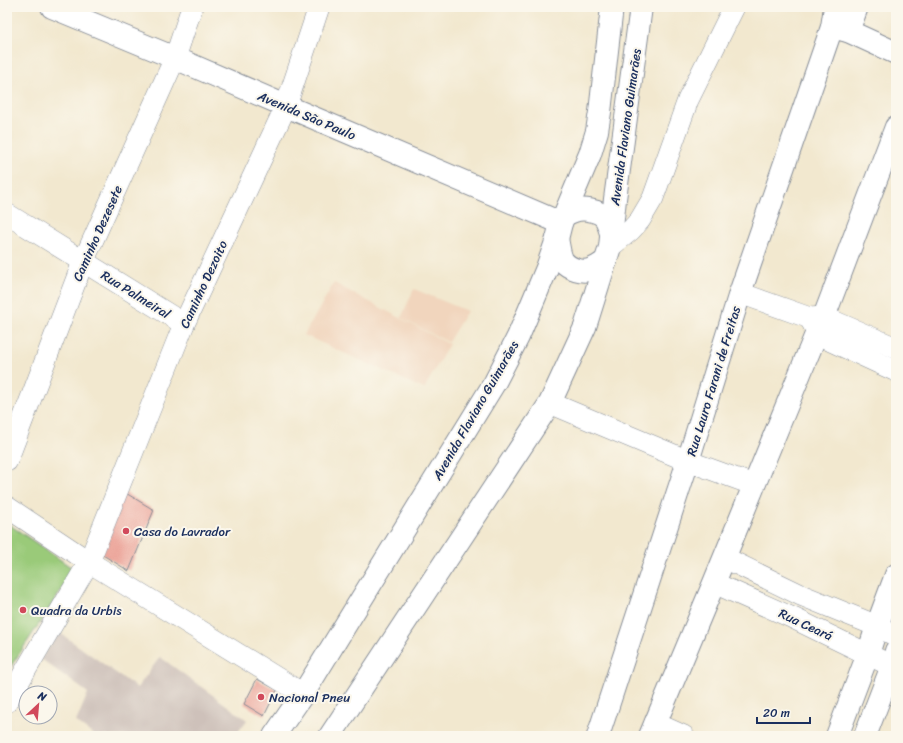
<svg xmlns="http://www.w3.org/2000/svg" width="903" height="743" font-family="Sriracha,sans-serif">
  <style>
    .built { fill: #f1d5bd }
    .industrial { fill: #cec1ba }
    .green { fill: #9aca79; stroke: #5a7c6c }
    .building { fill: #ea9b91 }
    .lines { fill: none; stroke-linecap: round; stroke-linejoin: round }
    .minor-casing { stroke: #868c96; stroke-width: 22 }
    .tertiary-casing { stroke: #868c96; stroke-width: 24 }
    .primary-casing { stroke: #868c96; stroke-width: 24 }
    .minor { stroke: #fff; stroke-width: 21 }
    .tertiary { stroke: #fff; stroke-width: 22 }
    .primary { stroke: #fff; stroke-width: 22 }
    .poi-dot { fill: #d1495b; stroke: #fbf7ec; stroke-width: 1.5 }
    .labels { text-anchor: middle; stroke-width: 4; stroke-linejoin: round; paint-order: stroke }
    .street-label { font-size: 13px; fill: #1b2f5e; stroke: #fbf7ec }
    .poi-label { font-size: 13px; fill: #1b2f5e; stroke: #fbf7ec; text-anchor: start }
  </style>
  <rect width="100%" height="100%" fill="#fbf7ec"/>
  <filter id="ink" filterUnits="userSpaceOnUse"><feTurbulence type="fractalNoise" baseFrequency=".025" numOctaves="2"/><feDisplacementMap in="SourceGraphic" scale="8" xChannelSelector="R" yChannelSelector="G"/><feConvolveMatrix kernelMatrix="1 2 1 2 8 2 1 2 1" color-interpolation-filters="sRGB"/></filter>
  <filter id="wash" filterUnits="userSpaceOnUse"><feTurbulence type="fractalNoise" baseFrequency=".012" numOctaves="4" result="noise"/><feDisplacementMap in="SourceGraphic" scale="16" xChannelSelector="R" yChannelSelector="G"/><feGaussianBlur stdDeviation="0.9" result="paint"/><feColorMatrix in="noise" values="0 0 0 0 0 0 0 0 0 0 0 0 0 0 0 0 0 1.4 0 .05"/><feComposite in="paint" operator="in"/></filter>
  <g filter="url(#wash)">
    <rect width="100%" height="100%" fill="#f2e8cf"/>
    <!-- built -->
    <g class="built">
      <path d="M334,283l115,61 -25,45 -120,-54z"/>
      <path d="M414,289l53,22 -19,31 -47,-24z"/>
    </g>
    <!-- industrial -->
    <path class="industrial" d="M60,633l77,55 23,-31 87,63 -12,16h-140l-19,-14 12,-29 -47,-34z"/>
    <!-- green -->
    <path class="green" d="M7,523l68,47 -68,102z"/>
    <g id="blocks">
      <!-- building -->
      <g class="building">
        <path d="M124,492l30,18 -25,61 -31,-19z"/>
        <path d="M257,679l20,11 -13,26 -20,-12z"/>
      </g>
    </g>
  </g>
  <g filter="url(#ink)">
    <use href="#blocks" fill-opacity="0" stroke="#868c96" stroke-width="1"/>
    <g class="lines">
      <defs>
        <g id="minor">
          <path d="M7,214l177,110"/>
          <path d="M610,247l21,-17 9,-10 13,-22 35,-98 46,-93"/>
          <path d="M740,293l70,25 14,-1 72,31"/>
          <path d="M810,318l7,14 14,9 65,30"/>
          <path d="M550,403l138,58 66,24"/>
          <path d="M7,461l76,-199 92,-204 17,-51"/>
          <path d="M7,507l82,55 214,132"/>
          <path d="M725,558l76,37 76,31 19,10"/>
          <path d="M714,583l79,35 103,50"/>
          <path d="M7,702l82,-140 95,-238 102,-218 33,-99"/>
          <path d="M655,723l29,13"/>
        </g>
        <g id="tertiary">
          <path d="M52,7l123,51 111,48 275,117"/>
          <path d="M832,27l16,4 48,22"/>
          <path d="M848,31l9,-24"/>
          <path d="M598,736l90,-275 52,-168 92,-266 3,-20"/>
          <path d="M650,736l64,-153 103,-251 7,-15 72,-190"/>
          <path d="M837,736l31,-82 9,-28 19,-51"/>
          <path d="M865,736l27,-70 4,-15"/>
        </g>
        <g id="primary">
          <path d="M565,215c3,-2 6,-3 9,-4 9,-3 25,-1 31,7 3,4 4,10 6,15"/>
          <path d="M557,239c2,7 2,16 6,22 6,8 20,12 29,8 5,-2 10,-6 14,-8"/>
          <path d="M274,736l29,-42 192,-312 23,-45 29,-69 10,-29 4,-16 29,-69 7,-23 3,-19 12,-105"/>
          <path d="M330,736l220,-333 35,-76 25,-80 5,-48 26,-192"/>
        </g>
      </defs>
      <!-- minor casing -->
      <use href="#minor" class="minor-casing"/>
      <!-- tertiary casing -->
      <use href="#tertiary" class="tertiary-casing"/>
      <!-- primary casing -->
      <use href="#primary" class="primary-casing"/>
      <!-- minor -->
      <use href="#minor" class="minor"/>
      <!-- tertiary -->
      <use href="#tertiary" class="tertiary"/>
      <!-- primary -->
      <use href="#primary" class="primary"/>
    </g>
  </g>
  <!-- markers -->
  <g class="poi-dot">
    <circle cx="126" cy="531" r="4"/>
    <circle cx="23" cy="610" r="4"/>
    <circle cx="261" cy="697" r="4"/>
  </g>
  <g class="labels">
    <!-- street labels -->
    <g class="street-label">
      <text transform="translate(307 115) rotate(23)" y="5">Avenida São Paulo</text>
      <text transform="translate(625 127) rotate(-82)" y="5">Avenida Flaviano Guimarães</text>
      <text transform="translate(97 233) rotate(-66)" y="5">Caminho Dezesete</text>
      <text transform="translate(203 284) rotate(-65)" y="5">Caminho Dezoito</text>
      <text transform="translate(136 294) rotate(32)" y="5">Rua Palmeiral</text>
      <text transform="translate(713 381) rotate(-73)" y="5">Rua Lauro Farani de Freitas</text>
      <text transform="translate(475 410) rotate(-60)" y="5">Avenida Flaviano Guimarães</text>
      <text transform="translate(806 624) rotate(25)" y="5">Rua Ceará</text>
    </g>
    <!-- poi labels -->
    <g class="poi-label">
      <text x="134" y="536">Casa do Lavrador</text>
      <text x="31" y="615">Quadra da Urbis</text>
      <text x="269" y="702">Nacional Pneu</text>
    </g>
  </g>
  <!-- margin -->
  <rect width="903" height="743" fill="none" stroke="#fbf7ec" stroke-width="24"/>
  <!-- north arrow -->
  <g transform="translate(38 705) rotate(26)"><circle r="19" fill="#fbf7ec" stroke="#a1a7b3"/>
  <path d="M0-3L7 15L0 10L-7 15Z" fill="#d1495b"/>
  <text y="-6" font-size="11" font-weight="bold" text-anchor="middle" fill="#1b2f5e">N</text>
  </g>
  <!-- scale -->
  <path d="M757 717v6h53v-6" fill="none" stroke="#1b2f5e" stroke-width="2"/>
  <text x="763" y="717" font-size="12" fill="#1b2f5e" stroke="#fbf7ec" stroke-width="3" paint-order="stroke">20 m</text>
</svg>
